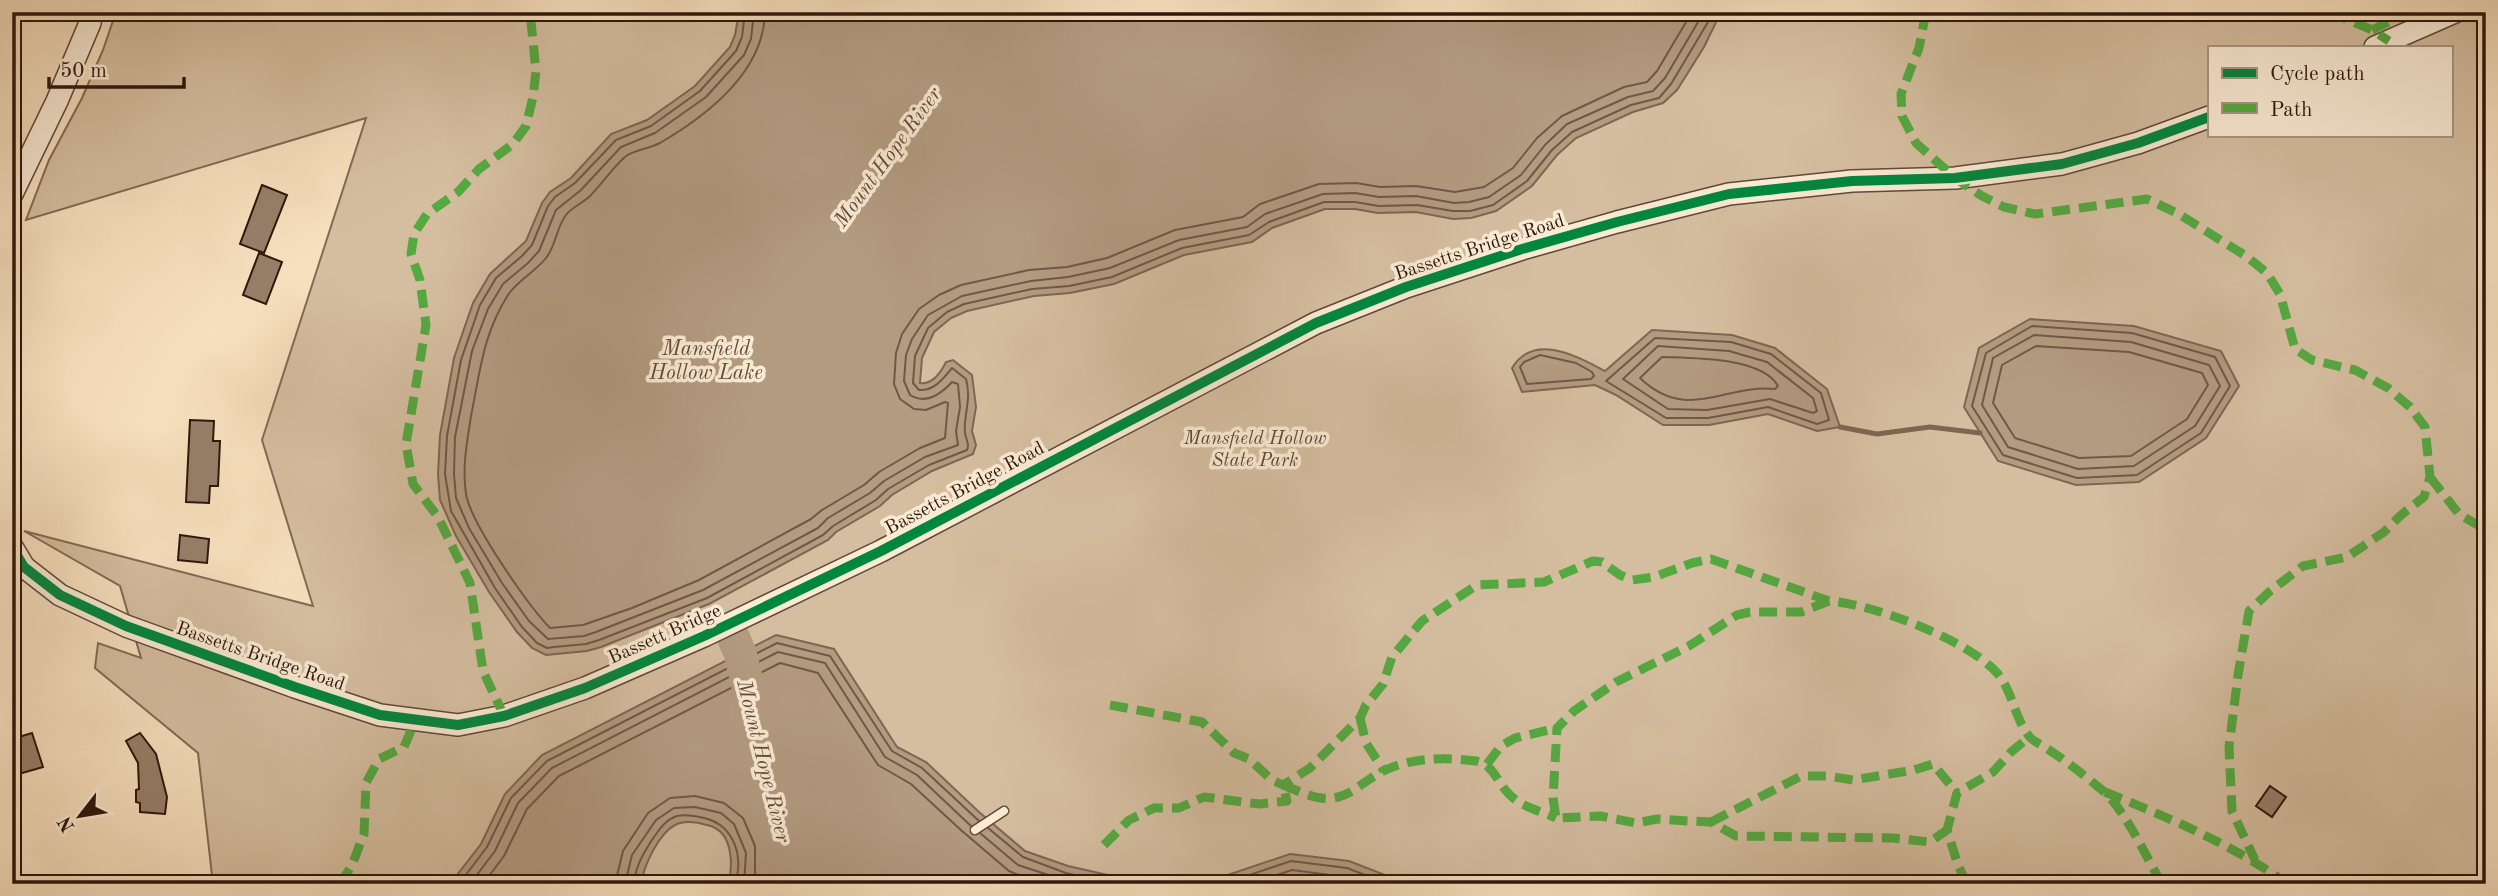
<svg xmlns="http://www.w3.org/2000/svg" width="2498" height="896" font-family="'Old Standard TT',serif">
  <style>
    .green { fill: #d5bea0; stroke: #826a56; stroke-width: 2; fill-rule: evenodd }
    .water { fill: #b39b81; stroke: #7e6652; stroke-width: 2 }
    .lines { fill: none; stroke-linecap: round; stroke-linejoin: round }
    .shore { stroke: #705846; stroke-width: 2 }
    .stream { stroke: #7e6652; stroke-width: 5 }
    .river { stroke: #b39b81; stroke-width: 33 }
    .building { fill: #977f69; stroke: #2e160c; stroke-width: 2 }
    .service-casing { stroke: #604838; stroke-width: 11 }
    .tertiary-casing { stroke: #604838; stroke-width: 24 }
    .service { stroke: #faebd5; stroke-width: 8 }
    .tertiary { stroke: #faebd5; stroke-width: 21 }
    .quiet { stroke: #54a941; stroke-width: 9; stroke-dasharray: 18 9; stroke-linecap: butt }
    .cycleway-casing { stroke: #faebd5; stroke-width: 15 }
    .cycleway { stroke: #00873e; stroke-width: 10 }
    .labels { text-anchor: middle; stroke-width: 7; stroke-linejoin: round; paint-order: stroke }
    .street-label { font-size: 19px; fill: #2e160c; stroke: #faebd5 }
    .park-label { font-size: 19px; font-style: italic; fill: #604838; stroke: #faebd5 }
    .water-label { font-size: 21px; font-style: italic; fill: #634b3b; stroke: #faebd5 }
  </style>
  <rect width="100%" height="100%" fill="#f7e0be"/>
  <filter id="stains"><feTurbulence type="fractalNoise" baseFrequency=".00286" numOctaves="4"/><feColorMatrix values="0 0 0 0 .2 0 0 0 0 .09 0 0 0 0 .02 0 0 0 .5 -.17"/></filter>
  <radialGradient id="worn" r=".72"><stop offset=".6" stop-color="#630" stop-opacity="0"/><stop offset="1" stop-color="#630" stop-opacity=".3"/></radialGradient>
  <!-- green -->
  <path class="green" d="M116,12h2370v872h-2273l-15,-131 -103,-85 3,-25 43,15 -21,-72 -96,-55 289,75 -51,-166 104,-322 -340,102 23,-60 33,-62 21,-48zM2209,47h242v88h-242z"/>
  <!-- water -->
  <g class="water">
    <path d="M739,12h982l-17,35 -27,43 -14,13 -30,9 -57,26 -19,17 -25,31 -36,25 -25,7 -18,1 -37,-7 -38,1 -23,-4h-30l-53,19 -20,14 -68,13 -70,29 -44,9 -36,3 -67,15 -16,7 -17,14 -12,26 -2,25c12,2 21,-11 26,-21l7,-2 19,15 4,32 -4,24 4,14 -3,9 -41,17 -40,24 -12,11 -44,26 -8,8 -119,64 -108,43 -14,4 -41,4 -14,-7 -15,-16 -28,-40 -33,-56 -16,-36 -2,-26 2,-39 14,-77 19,-55 17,-29 36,-33 16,-38 8,-11 21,-14 40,-44 36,-14 48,-34 35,-39 5,-12z"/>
    <path d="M2030,319l104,7 87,25 18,35 -33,52 -67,44 -63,3 -78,-24 -34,-54 15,-59z"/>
    <path d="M1652,330l80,5 43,13 52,41 13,38 -23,4 -49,-17 -59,11h-46l-47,-30 -21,-10 -73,7 -10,-24c22,-36 64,-12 93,3z"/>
    <path d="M776,635l58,14 63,98 29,15 53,50 46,39 43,15 71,16 44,2h-455c5,-16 5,-47 -13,-56 -4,-3 -11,-3 -16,-5 -6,-1 -15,-2 -22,1 -18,8 -33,41 -36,60h-191l31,-40 24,-50 37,-39z"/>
    <path d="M1290,854l59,7 59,23h-207z"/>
  </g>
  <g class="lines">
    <!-- shore -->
    <g class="shore">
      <path d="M745,12l-3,25 -6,14 -36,40 -49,35 -35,14 -41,43 -20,14 -7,9 -16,39 -10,11 -26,22 -16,27 -19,55 -14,76 -2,38 6,37 44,77 27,39 15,16 10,5 7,-1 32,-3 13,-4 108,-42 116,-63 10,-9 43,-26 12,-11 41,-24 38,-15c3,-7 -1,-9 -2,-17 -2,-17 7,-33 1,-54l-14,-11c-9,11 -18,23 -33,22l-6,-7 2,-27 13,-28 19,-16 17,-8 68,-15 37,-3 43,-9 70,-29 67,-13 20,-13 55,-20h31l24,4 38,-1 36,6h17l23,-6 34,-24 25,-31 20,-18 59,-27 28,-7 12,-14 43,-72"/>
      <path d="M754,12l-3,27 -7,16 -38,42 -51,36 -34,14 -40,43 -25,20 -17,41 -11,12 -25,21 -15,25 -16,42 -17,86 -1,37 2,24 13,30 33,55 27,38 19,18 36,-3 12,-4 107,-42 115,-62 10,-10 42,-25 14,-12 41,-24 33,-12 -2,-14 4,-24 -2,-23 -6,-2c-11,12 -26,23 -42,13l-6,-14 2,-26 6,-16 16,-24 34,-19 69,-15 37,-4 42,-9 69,-28 68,-13 18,-13 58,-20 32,-1 24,4 37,-1 38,7 15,-1 20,-5 32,-22 24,-30 22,-21 61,-27 25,-6 12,-13 39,-66"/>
      <path d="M765,12c-1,60 -57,103 -105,131 -11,6 -24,6 -34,13 -12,10 -24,28 -36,40 -7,7 -18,11 -24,19 -10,13 -10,31 -20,43 -11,14 -29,23 -38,37 -25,39 -28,77 -37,121 -4,26 -9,51 -5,78 5,30 62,111 84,134l33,-3 49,-17 67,-28 112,-61 11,-9 42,-25 15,-13 41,-24 25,-10 3,-35 -3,-1 -19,8 -12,-1 -14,-10 -6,-15 2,-31 6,-19 17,-25 20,-14 22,-10 68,-15 38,-3 40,-9 68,-28 68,-13 17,-13 59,-20 37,-1 24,4 36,-1 39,6 29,-5 29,-19 24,-30 25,-22 62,-29 23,-5 10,-11 35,-59"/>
      <path d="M2032,326l100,7 83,24 15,29 -29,47 -64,42 -60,3 -74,-23 -31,-49 14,-53z"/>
      <path d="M2034,335l97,7 78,23 11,21 -25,40 -61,40 -56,3 -70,-22 -26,-42 11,-47z"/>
      <path d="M1655,338l76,4 40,12 50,39 8,27 -12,4 -49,-17 -60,11h-42l-60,-37z"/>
      <path d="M1658,346l71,5 38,11 46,36 4,13 -4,2 -43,-14 -63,11 -39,-1 -45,-30z"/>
      <path d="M2036,346l93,6 73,21 6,12 -21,34 -56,37 -52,2 -64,-20 -22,-35 9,-38z"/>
      <path d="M1540,355l36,8 16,9 2,4 -3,3 -64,5 -7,-17 4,-5z"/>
      <path d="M1662,357c30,1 100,0 116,29l-3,3c-51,-5 -88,34 -135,-11z"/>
      <path d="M988,828l35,29 43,16 48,11"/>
      <path d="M980,833l38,32 58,19"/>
      <path d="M459,884l28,-37 24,-49 36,-37 230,-118 53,13 62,95 30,17 57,53"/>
      <path d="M470,884l25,-33 23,-48 34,-35 226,-116 47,11 60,94 32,18 54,51"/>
      <path d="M483,884l21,-28 23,-47 32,-33 221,-113 38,10 60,92 33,19 51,47 47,40 31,13"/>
      <path d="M615,884l8,-33 25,-38 22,-15 25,-2 29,7 19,15 12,28v38"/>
      <path d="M625,884l7,-29 24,-35 18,-12 21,-1 26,6 13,11 12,29 -2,31"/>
      <path d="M634,884c1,-16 8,-28 16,-41 7,-10 14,-23 27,-27 8,-2 19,0 27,2 30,7 40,38 31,66"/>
      <path d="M1223,884l68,-23 56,7 41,16"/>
      <path d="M1250,884l42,-14 53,7 18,7"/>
    </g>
    <!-- stream -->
    <path class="stream" d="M1840,427l37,7 53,-7 50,6"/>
    <!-- river -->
    <path class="river" d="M734,639l6,14 11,45"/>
  </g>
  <!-- building -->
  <g class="building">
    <path d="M262,185l25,10 -23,58 -24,-9z"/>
    <path d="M259,253l23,9 -16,42 -23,-9z"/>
    <path d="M190,420l24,1 -1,20h7l-2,45h-8l-1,17 -23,-1z"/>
    <path d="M180,535l29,4 -2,24 -29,-3z"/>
    <path d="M32,733l11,34 -31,9v-37z"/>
    <path d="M140,733l16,21 11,43 -2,17 -25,-2v-9l-4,-1v-12l3,-1 -1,-26 -12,-22z"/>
    <path d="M2270,786l16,11 -14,20 -16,-11z"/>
  </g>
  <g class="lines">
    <defs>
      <path id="service" d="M975,830l29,-19"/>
      <g id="tertiary">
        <path d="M2375,47l80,-35"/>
        <path d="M12,194l45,-93 33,-78 2,-11"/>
        <path d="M12,547l12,20 36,28 66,31 169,61 85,28 78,10 46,-9 81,-28 119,-52 177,-85 435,-228 90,-36 116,-38 95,-27 112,-28 123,-13 103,-3 107,-14 76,-21 71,-26"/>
      </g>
    </defs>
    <!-- service casing -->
    <use href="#service" class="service-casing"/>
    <!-- tertiary casing -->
    <use href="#tertiary" class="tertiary-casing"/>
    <!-- service -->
    <use href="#service" class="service"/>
    <!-- tertiary -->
    <use href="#tertiary" class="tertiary"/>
    <!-- quiet -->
    <g class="quiet">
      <path d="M1926,12l-7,36 -18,46 1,22 14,27 39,35 27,18 22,11 31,7 112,-15 30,14 69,43 21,17 13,21 15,55 17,11 43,10 33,18 22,19 15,20 5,50 -6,20 -23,18 -17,17 -37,25 -44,9 -34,26 -20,19 -11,64 -9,72 3,64 23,49"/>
      <path d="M2330,12l42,18 17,11"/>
      <path d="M2372,30l36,-18"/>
      <path d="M2430,477l29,37 27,16"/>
      <path d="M1829,601l-28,11h-51l-13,3 -48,31 -73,36 -42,29 -17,17 -4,70 3,20 44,-2 36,7 21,-4 31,2 23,1 25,14 156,2 38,4 17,-12"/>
      <path d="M1110,705l92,17 32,31 15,6 23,21 11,5 27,-17 50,-50 6,-13 17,-21 9,-27 30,-36 55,-36 67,-3 49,-21 9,1 18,13 12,5 22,-3 38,-14 19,-4 118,42c44,3 140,39 169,73 15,19 17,45 31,62 3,5 12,8 17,12 19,12 38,27 56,42 23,19 44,67 60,94"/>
      <path d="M504,716l-21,-45 -13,-88 -32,-66 -25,-33 -7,-40 20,-119 -6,-45 -9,-26 3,-20 13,-20 31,-22 21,-23 34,-25 13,-18 7,-29 3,-26 -6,-59"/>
      <path d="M1360,718l6,25 18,28"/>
      <path d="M1487,764l14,-18 14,-8 42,-10"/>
      <path d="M1283,785c16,6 34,16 51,13 17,-3 28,-15 42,-23 30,-18 67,-18 100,-14 18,3 21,22 33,33 13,14 31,16 47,24"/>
      <path d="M2105,792c62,25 127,52 181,91"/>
      <path d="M1711,822l90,-46h27l25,4 61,-10 19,-6 24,29"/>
      <path d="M1104,845l25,-25 25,-12h25l25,-11 55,7 28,-3 -4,-16"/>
      <path d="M340,884l12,-19 12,-31 2,-51 13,-24 25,-12 12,-28"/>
      <path d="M1967,884l-9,-19 -11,-35 10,-37 36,-21 18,-20 18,-15"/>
    </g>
    <defs>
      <path id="cycleway" d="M12,547l12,20 36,28 66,31 169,61 85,28 78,10 46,-9 81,-28 119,-52 177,-85 435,-228 90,-36 116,-38 95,-27 112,-28 123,-13 103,-3 107,-14 76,-21 71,-26"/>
    </defs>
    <!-- cycleway casing -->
    <use href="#cycleway" class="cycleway-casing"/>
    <!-- cycleway -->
    <use href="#cycleway" class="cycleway"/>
  </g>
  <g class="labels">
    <!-- street labels -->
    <g class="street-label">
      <text transform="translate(1479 246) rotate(-18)" y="7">Bassetts Bridge Road</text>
      <text transform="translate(964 487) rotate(-28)" y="7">Bassetts Bridge Road</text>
      <text transform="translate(664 633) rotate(-24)" y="7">Bassett Bridge</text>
      <text transform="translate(261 655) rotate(19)" y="7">Bassetts Bridge Road</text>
    </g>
    <!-- park labels -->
    <g class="park-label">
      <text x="1255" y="444">Mansfield Hollow<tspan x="1255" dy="22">State Park</tspan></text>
    </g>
    <!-- water labels -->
    <g class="water-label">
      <text transform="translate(887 157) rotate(-54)" y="7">Mount Hope River</text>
      <text x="706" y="355">Mansfield<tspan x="706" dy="24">Hollow Lake</tspan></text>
      <text transform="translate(764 761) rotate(76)" y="7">Mount Hope River</text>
    </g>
  </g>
  <!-- margin -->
  <rect width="2498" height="896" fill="none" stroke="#f7e0be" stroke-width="42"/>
  <rect x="14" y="14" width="2470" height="868" fill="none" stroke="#2e160c" stroke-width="3.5"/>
  <rect x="21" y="21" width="2456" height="854" fill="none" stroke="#2e160c" stroke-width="2"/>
  <!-- legend -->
  <rect x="2208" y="46" width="245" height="91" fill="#faebd5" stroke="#a89685" stroke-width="2"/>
  <rect x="2222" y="68" width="35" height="10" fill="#00873e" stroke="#a89685" stroke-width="2"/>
  <text x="2270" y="80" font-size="21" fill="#2e160c">Cycle path</text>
  <rect x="2222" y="103" width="35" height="10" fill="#54a941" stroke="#a89685" stroke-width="2"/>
  <text x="2270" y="116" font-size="21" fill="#2e160c">Path</text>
  <!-- north arrow -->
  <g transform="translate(80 816) rotate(239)" stroke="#faebd5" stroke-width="5" paint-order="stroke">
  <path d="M0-5L12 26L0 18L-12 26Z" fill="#2e160c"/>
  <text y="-10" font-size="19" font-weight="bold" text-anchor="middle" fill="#2e160c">N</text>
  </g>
  <!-- scale -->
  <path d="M49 77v10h135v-10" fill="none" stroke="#2e160c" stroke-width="3.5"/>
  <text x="60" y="77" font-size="21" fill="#2e160c" stroke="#faebd5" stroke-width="5" paint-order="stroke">50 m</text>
  <rect width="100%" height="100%" filter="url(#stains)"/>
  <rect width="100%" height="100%" fill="url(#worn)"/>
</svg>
